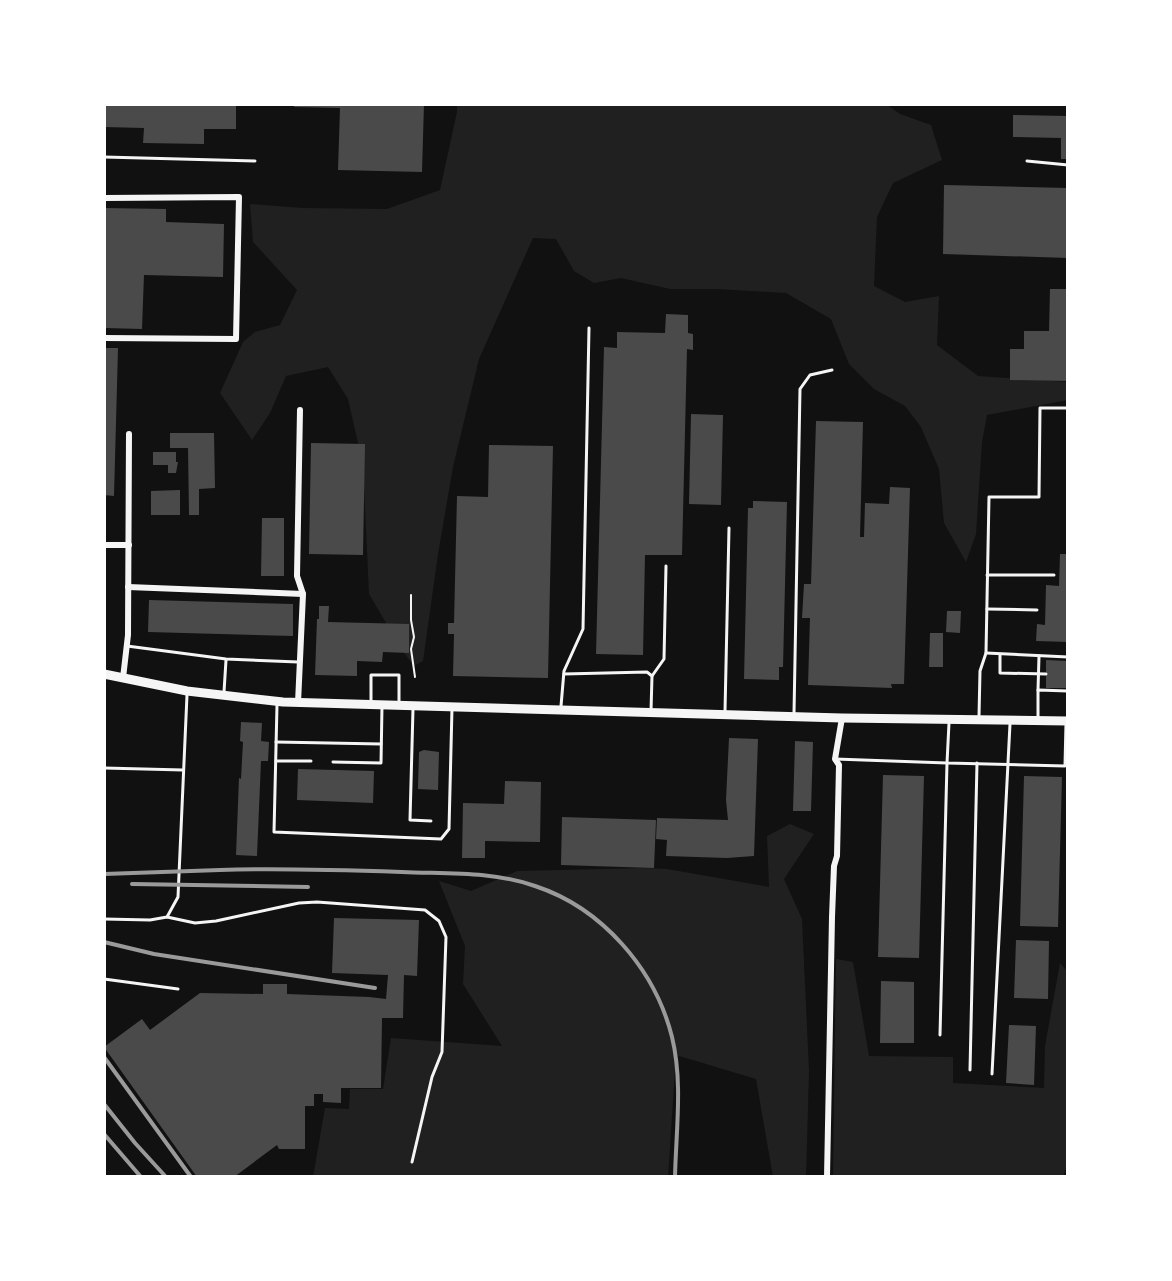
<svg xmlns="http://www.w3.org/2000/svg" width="1172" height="1281" font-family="'Archivo Narrow',sans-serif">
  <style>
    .green { fill: #202020 }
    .building { fill: #4a4a4a }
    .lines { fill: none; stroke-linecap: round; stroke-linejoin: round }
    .path { stroke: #f5f5f5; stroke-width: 2 }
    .service { stroke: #f5f5f5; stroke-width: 3 }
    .minor { stroke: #f5f5f5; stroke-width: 6 }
    .primary { stroke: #f5f5f5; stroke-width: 9 }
    .rail { stroke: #9a9a9a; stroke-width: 4 }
  </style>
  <rect width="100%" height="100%" fill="#111"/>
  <!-- green -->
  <g class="green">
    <path d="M457,104h429l14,10 31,11 11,35 -49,23 -16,34 -3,69 31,16 34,-6 -2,49 41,31 90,6v18l-81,15 -5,27 -6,92 -10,28 -22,-39 -5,-54 -18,-42 -16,-21 -31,-17 -25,-25 -18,-45 -45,-26 -69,-4h-47l-49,-11 -27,5 -20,-12 -18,-32 -23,-1 -54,121 -26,108 -15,87 -15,107 -9,5 -12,-16 -33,-56 -6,-129 -15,-66 -20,-32 -42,9 -16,37 -18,27 -32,-47 23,-51 12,-10 25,-7 17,-35 -44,-48 -3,-38 53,4 84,1 53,-19 17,-78z"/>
    <path d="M790,824l24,10 -30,45 18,40 7,152 -3,106h-33l-17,-98 -80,-24 -8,122h-355l12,-69 24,1 1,-20h33l8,-51 111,8 -39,-62 2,-38 -26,-65 32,10 46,-20 128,-3 22,1 102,18 -2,-51z"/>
    <path d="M836,959l17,3 16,94 84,1v26l91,5 1,-42 15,-83 8,9v190l-5,15h-230z"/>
  </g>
  <!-- building -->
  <g class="building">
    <path d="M104,104h132v25h-32v15l-61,-1 1,-15 -40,-1z"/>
    <path d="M295,104h129l-2,68 -84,-2 2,-62 -46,-1z"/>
    <path d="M1013,115l55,1v43h-7v-21l-48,-1z"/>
    <path d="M944,185l124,3v70l-125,-4z"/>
    <path d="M104,208l62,1v13l58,2 -1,53 -79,-2 -2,54 -38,-1z"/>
    <path d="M1050,289h18v92l-58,-1v-31h14v-18h25z"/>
    <path d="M666,314l22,1v18l5,1v16l-6,-1 -5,206h-37l-2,100 -47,-1 8,-307 13,1v-16l48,1z"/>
    <path d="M104,348h14l-4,148 -10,-1z"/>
    <path d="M691,414l32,1 -2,90 -32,-1z"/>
    <path d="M816,421l47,1 -3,115h4l1,-34 24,1 1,-17 20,1 -6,196h-13l1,4 -84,-3 2,-67h-8l2,-34h7z"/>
    <path d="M170,433h44l1,55 -16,1v26h-10l-1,-67h-18z"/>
    <path d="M311,443l54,1 -2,111 -54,-1z"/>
    <path d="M489,445l64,1 -5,232 -95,-2 1,-42h-6v-11h6l3,-127 31,1z"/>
    <path d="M153,452h23v10h2l-2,11h-8v-8h-15z"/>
    <path d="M180,490v25h-29v-24z"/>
    <path d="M753,501l34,1 -4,165h-4v13l-35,-1 4,-171h5z"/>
    <path d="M262,518h22v58h-23z"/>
    <path d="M1060,554h8v88l-32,-1 1,-17 8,1 1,-40 13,1z"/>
    <path d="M149,600l144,4v32l-145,-4z"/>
    <path d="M319,606h10l-1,16 81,2v29l-26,-1 -1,10 -25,-1v15l-42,-1 2,-56h2z"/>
    <path d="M947,611h14l-1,22 -14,-1z"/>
    <path d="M930,633h13v34h-14z"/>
    <path d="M1046,660l22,1v27h-22z"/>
    <path d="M241,722l21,1 -1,18 8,1 -1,19h-7l-4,95 -21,-1 3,-77 2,1 2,-37 -3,-1z"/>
    <path d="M729,738l29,1 -4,117 -27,2 -61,-2 1,-16 -11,-1 1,-21 71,2 -2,-20z"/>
    <path d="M795,741l18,1 -2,69h-18z"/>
    <path d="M424,750l15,2 -1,38 -20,-1 1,-37z"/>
    <path d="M298,769l76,2 -1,32 -76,-3z"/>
    <path d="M883,775l41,1 -5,182 -41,-1z"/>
    <path d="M1024,776l38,1 -4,150 -38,-1z"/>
    <path d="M505,781l36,1 -1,60 -55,-1v17h-23l1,-55 41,1z"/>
    <path d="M562,817l94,3 -2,48 -93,-3z"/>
    <path d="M334,918l85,2 -2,56 -13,-1 -1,43h-21l-1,70h-40v15l-18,-1v-8h-9v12h-9v43h-26l-2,-4 -43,32h-37l-93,-130 38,-28 8,11 50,-37 63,1v-10h24v10l82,3 17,2 2,-24 -56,-2z"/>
    <path d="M1016,940l33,1 -1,58 -34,-1z"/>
    <path d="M881,981l33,1v61h-34z"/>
    <path d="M1009,1025l27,1 -2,59 -28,-2z"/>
  </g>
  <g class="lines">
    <!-- path -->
    <path class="path" d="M411,595v25l3,17 -3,12 4,28"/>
    <!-- service -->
    <g class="service">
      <path d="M104,157l151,4"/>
      <path d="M1027,161l41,4"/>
      <path d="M987,575h67"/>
      <path d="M987,609l50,1"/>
      <path d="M127,646l99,13 72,3"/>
      <path d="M986,653l82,4"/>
      <path d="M1000,655v18l46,1"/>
      <path d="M564,674l83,-2 5,4 -1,35"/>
      <path d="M652,676l12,-17 2,-93"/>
      <path d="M1038,690l1,-34"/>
      <path d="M224,692l2,-32"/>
      <path d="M371,702v-27h28v26"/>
      <path d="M277,705l-3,127 167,7 8,-10 3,-121"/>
      <path d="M561,706l3,-35 19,-42 6,-301"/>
      <path d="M413,709l-3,111 21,1"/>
      <path d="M725,711l4,-183"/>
      <path d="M794,713l6,-324 10,-14 22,-5"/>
      <path d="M979,716l1,-45 6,-18 3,-156h50l1,-89h28"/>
      <path d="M1038,717v-27l30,1"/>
      <path d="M949,723l-2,40 118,3 1,-43"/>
      <path d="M276,742l105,2"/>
      <path d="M835,759l112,4 -7,272"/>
      <path d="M276,761h35"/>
      <path d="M333,762l48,1 1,-57"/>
      <path d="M104,768l79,2"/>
      <path d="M167,917l28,6 21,-2 83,-18 18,-1 108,8 14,11 7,16 -4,115 -10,25 -20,85"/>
      <path d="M104,919l46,1 17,-3 11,-20 9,-202"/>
      <path d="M104,979l74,10"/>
      <path d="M970,1070l7,-307"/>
      <path d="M992,1074l18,-350"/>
    </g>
    <!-- minor -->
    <g class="minor">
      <path d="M104,198l135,-1 -3,142 -132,-1"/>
      <path d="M104,545h25"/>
      <path d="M128,587l175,7"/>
      <path d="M123,678l5,-43 1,-201"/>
      <path d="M298,703l5,-109 -6,-18 3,-166"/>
      <path d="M827,1177l5,-260 2,-51 3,-10 2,-91 -4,-6 7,-41"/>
    </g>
    <!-- primary -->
    <path class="primary" d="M104,674l83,17 96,11 559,16 226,3"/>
    <!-- rail -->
    <g class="rail">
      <path d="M104,874c39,-1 77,-3 116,-4 60,-2 122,0 182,2 44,2 90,-1 133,14 67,22 120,83 137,151 11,45 4,94 3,140"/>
      <path d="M132,884l176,3"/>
      <path d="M104,942l50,12 221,34"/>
      <path d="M104,1057l87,120"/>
      <path d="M104,1104l31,39 31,34"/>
      <path d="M104,1134l37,43"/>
    </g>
  </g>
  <!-- border -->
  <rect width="1172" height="1281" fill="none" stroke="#ffffff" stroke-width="212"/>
</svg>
